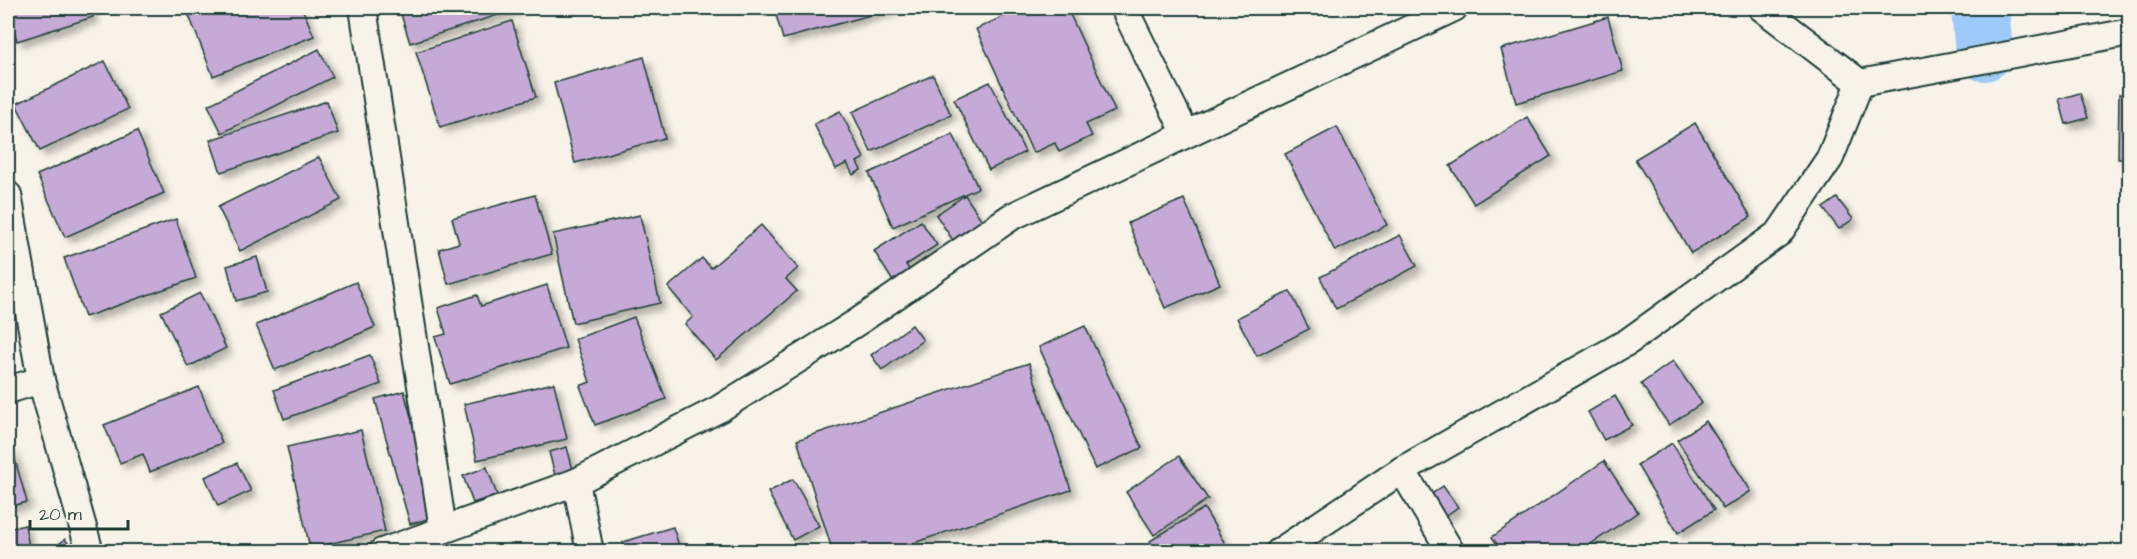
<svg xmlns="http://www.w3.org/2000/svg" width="2137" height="559" font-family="'Architects Daughter',sans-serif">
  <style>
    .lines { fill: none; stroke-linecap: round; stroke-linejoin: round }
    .river { stroke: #9dcaf8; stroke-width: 58 }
    .building { fill: #c5aad7; stroke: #1f3d34; stroke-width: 1.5; filter: url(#shadow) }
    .street-casing { stroke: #1f3d34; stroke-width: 30 }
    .street { stroke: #f7f3e8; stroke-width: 26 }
  </style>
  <defs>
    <filter id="shadow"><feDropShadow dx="5.5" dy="5.5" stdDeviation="3" flood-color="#0004"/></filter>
  </defs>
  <rect width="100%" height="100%" fill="#f7f3e8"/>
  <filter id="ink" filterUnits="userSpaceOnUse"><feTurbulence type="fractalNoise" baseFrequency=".0167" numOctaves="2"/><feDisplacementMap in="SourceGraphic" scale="12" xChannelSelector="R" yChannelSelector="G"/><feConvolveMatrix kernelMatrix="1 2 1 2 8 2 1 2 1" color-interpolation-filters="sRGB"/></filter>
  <g filter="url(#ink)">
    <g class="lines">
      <!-- river -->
      <path class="river" d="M1980,8l4,44"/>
    </g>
    <!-- building -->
    <g class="building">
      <path d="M8,8h82l3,9 -76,24z"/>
      <path d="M201,8h101l12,28 -101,40 -25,-63z"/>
      <path d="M399,8h121l-110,35z"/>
      <path d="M774,8h122l-113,31z"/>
      <path d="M1021,8h46l48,103 -29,13 6,12 -33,16 -4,-9 -22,10 -57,-124z"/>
      <path d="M1608,17l15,54 -107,32 -15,-54z"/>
      <path d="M512,21l24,76 -96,30 -24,-75z"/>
      <path d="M319,49l14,28 -111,56 -14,-28z"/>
      <path d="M644,57l21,81 -90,25 -21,-80z"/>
      <path d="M105,61l23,48 -88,42 -24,-47z"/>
      <path d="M933,75l18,40 -80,37 -19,-40z"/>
      <path d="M990,82l35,70 -36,18 -35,-71z"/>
      <path d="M2080,93l8,25 -22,6 -7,-25z"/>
      <path d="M2119,94h11v65h-12z"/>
      <path d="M327,101l11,32 -117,39 -11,-32z"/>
      <path d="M840,111l24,47 -7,4 4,8 -8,5 -6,-12 -11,6 -22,-45z"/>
      <path d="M1527,117l24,39 -77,48 -24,-38z"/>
      <path d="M1695,123l56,94 -60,36 -56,-94z"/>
      <path d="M1337,127l50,98 -52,26 -50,-97z"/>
      <path d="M137,131l27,62 -99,44 -28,-62z"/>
      <path d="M953,134l25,54 -85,39 -24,-54z"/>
      <path d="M319,157l22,43 -101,51 -22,-44z"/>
      <path d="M535,195l17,59 -104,30 -9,-35 20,-6 -7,-25z"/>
      <path d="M965,195l18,27 -29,20 -18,-27z"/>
      <path d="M1837,198l16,21 -14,10 -16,-21z"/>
      <path d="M1184,199l36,85 -55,24 -37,-85z"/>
      <path d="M640,215l20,88 -87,20 -20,-89z"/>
      <path d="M176,219l20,59 -111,39 -21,-59z"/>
      <path d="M921,221l16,24 -31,20 5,7 -17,11 -20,-32z"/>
      <path d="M761,225l37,43 -12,11 11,12 -81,69 -31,-36 8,-7 -25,-30 34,-29 9,10z"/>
      <path d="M1400,235l17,31 -81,43 -16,-32z"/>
      <path d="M257,257l10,35 -31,9 -9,-35z"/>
      <path d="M356,282l19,45 -100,43 -19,-45z"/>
      <path d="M547,285l19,63 -116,36 -15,-47 11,-3 -8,-26 39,-13 4,11z"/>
      <path d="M1290,291l19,38 -52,27 -20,-38z"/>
      <path d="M200,293l26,55 -38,19 -27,-55z"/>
      <path d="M634,317l32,82 -71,26 -15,-39 10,-4 -15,-43z"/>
      <path d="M912,325l11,15 -41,30 -11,-15z"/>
      <path d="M1085,326l57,122 -47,21 -56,-122z"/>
      <path d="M370,355l11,29 -97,35 -10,-29z"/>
      <path d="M1673,361l29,42 -33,22 -28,-41z"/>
      <path d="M1029,363l42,127 -184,62h-54l-36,-112z"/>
      <path d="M554,383l13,56 -90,21 -13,-56z"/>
      <path d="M199,387l23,56 -72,29 -7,-18 -23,9 -16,-38z"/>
      <path d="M404,391l26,96 -8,2 9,29 -21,6 -35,-125z"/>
      <path d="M1615,396l17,29 -28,15 -16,-28z"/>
      <path d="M1706,421l45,70 -28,18 -46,-69z"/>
      <path d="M361,430l24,101 -75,17 -23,-101z"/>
      <path d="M1672,443l42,67 -36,23 -41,-68z"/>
      <path d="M567,447l7,27 -18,5 -7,-27z"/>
      <path d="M12,449l15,53 -19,5v-57z"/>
      <path d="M1179,456l29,43 -54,36 -28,-43z"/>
      <path d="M1604,461l34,51 -59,40h-77l-10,-15z"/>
      <path d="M237,463l14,28 -33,15 -13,-29z"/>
      <path d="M487,467l10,28 -24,8 -10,-27z"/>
      <path d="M793,479l26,47 -26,14 -25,-48z"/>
      <path d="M1443,486l15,21 -14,10 -15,-21z"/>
      <path d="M1204,508l26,44h-74l-6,-11z"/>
      <path d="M25,525l5,27h-22v-23z"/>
      <path d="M673,527l8,25h-55l-3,-10z"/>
      <path d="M65,539l9,13h-25z"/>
    </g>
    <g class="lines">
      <defs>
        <g id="street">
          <path d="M363,8l80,521"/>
          <path d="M1124,8l62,126"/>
          <path d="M1762,8l98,75 270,-51"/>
          <path d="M8,195l33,185 49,172"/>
          <path d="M8,390l33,-10"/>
          <path d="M1402,470l49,82"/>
          <path d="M576,482l14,70"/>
          <path d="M382,552l194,-70 143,-73 140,-88 152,-104 443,-209"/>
          <path d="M1279,552l123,-82 227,-129 150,-108 51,-75 30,-75"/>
        </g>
      </defs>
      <!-- street casing -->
      <use href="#street" class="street-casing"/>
      <!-- street -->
      <use href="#street" class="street"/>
    </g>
  </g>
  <!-- margin -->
  <rect width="2137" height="559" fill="none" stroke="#f7f3e8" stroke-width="30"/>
  <rect x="15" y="15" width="2107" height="529" fill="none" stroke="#1f3d34" stroke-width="2" filter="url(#ink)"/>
  <!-- scale -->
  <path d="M30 520v9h98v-9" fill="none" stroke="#1f3d34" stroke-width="3"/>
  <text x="39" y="520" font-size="18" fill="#1f3d34" stroke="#f7f3e8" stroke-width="4.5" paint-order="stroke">20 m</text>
</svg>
